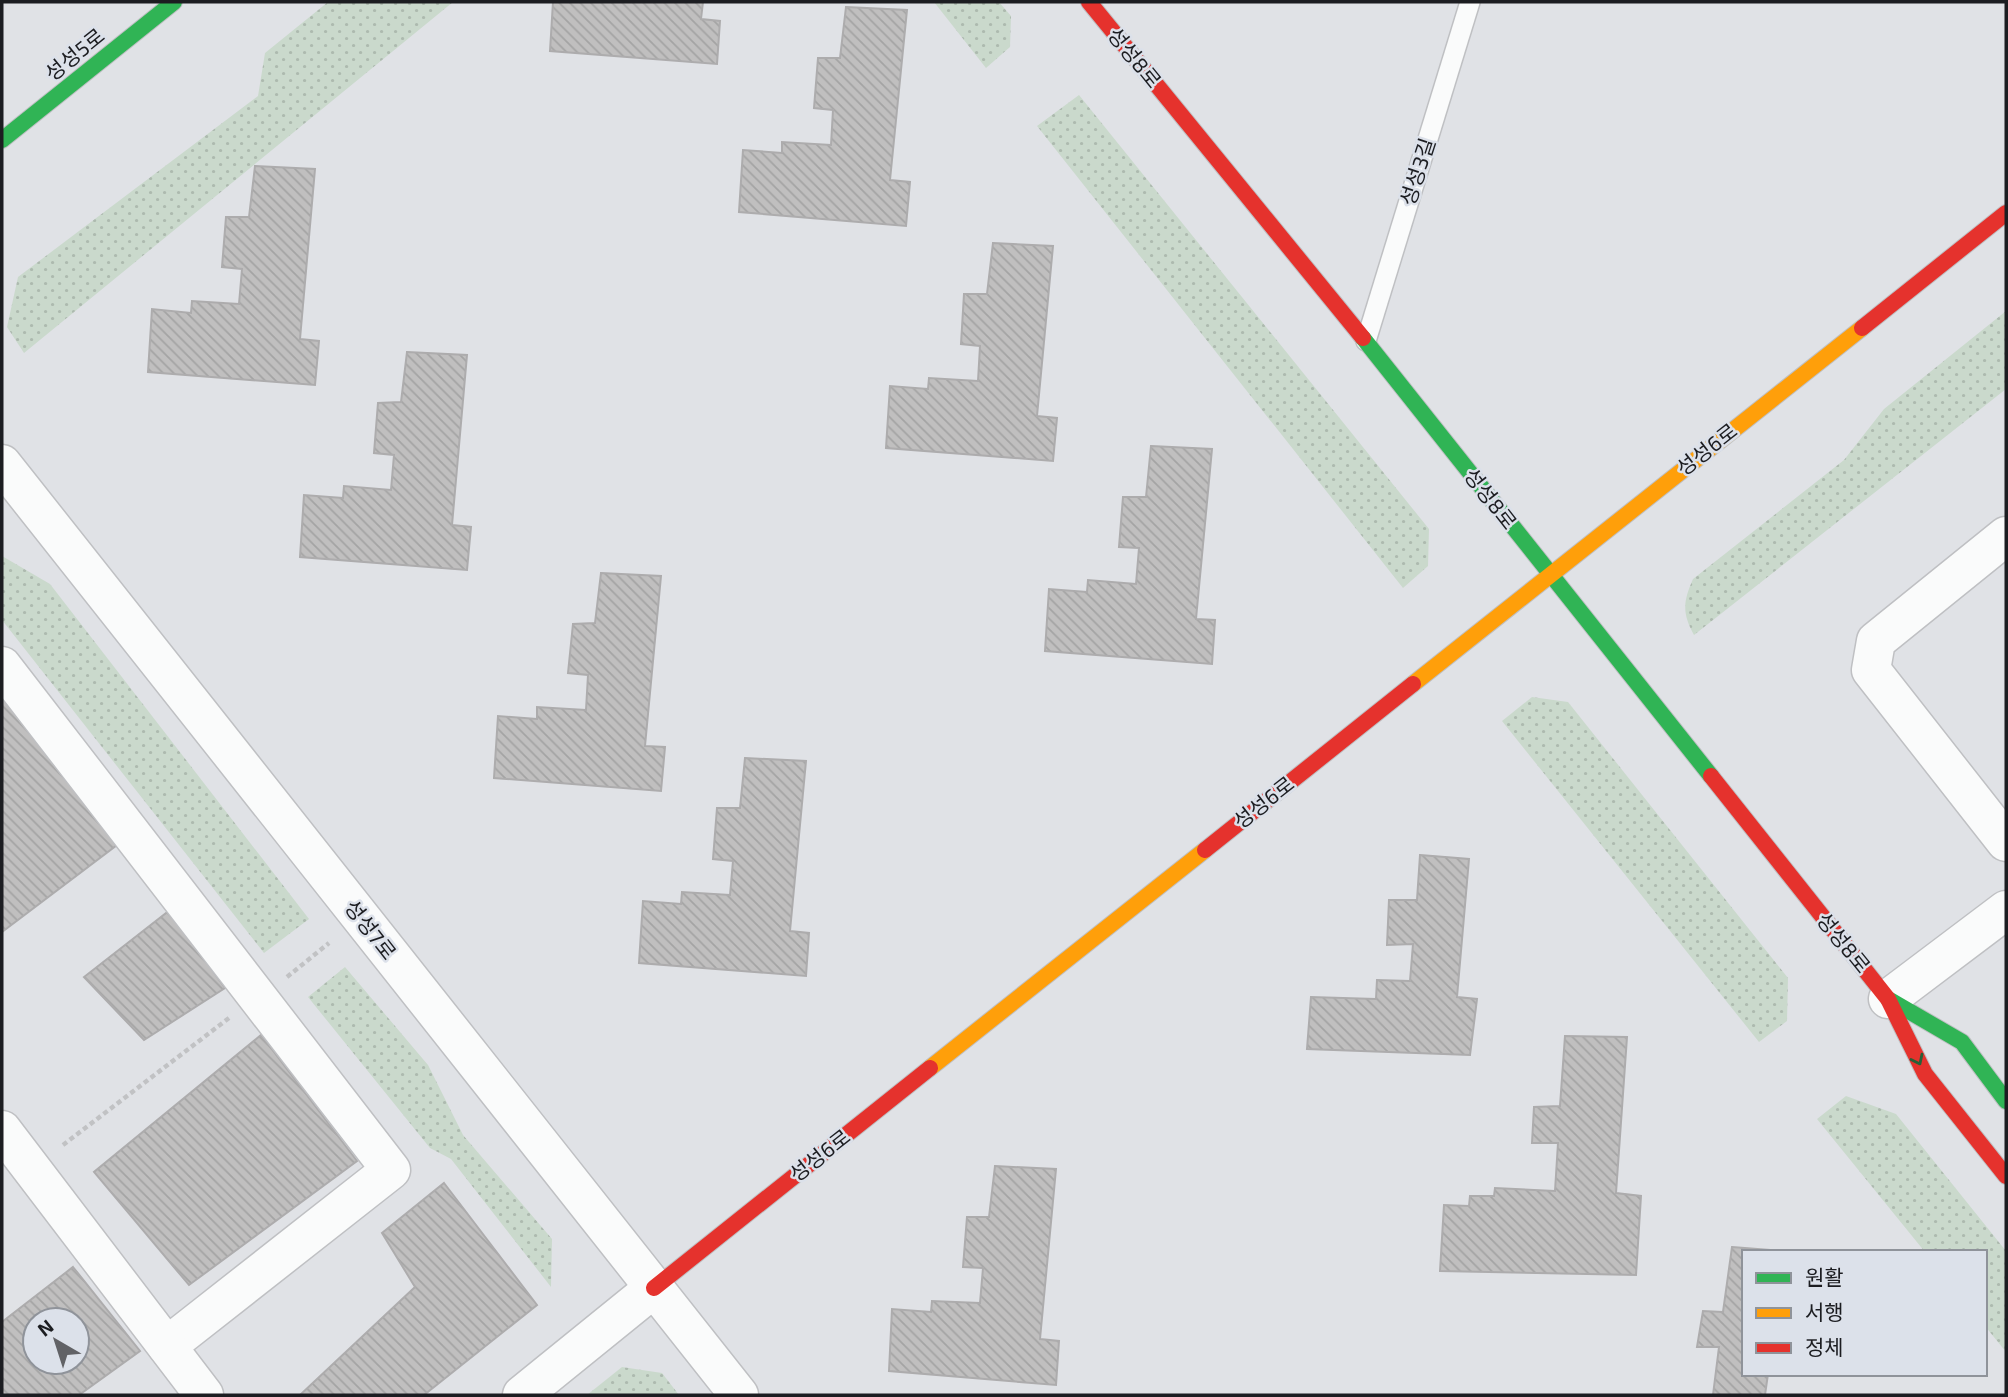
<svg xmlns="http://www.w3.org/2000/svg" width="2008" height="1397" font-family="'Exo 2','Noto Sans KR',sans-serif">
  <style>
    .grass { fill: url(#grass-dots) }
    .building { fill: url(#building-back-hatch); stroke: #adacad; stroke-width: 2; fill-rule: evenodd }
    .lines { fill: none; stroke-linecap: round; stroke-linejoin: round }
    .lane-casing { stroke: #bfc0c3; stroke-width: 22 }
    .street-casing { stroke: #bfc0c3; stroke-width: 41 }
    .fast-casing { stroke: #bfc0c3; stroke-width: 18 }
    .slow-casing { stroke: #bfc0c3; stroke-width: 18 }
    .jam-casing { stroke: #bfc0c3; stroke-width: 18 }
    .path { stroke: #c1c2c4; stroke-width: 4.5; stroke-dasharray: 5 3.5; stroke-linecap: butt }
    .lane { stroke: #fafbfb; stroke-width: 19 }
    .street { stroke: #fafbfb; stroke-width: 38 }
    .fast { stroke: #30b455; stroke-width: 16 }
    .slow { stroke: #ff9f0a; stroke-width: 16 }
    .jam { stroke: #e5322d; stroke-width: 16 }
    .oneway { stroke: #256138 }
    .labels { text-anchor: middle; stroke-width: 5; stroke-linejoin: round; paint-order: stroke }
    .street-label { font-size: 21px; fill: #1c1d21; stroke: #dce1ea }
  </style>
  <defs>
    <pattern id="grass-dots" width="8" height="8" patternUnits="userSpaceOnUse" patternTransform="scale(1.75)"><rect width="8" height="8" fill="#cad9cc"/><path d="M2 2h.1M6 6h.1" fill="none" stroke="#adbaaf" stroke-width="1.8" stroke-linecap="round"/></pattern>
    <pattern id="building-back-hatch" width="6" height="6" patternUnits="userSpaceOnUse" patternTransform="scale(1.75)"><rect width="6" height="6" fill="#c0bfbf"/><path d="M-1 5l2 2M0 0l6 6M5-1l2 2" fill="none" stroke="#a4a4a4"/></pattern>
  </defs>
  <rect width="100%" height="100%" fill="#e0e2e6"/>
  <!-- grass -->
  <g class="grass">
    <path d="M328,2h125l-429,351 -17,-26 11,-50 240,-181 7,-43z"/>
    <path d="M934,2h65l12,14 -1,31 -24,21z"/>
    <path d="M1079,95l350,434 -1,37 -25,22 -366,-462z"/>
    <path d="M2006,311v78l-312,246c-12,-22 -11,-33 -1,-56l151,-119 40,-51z"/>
    <path d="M2,556l48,28 259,335 -45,34 -262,-333z"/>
    <path d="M1532,697l36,5 220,276 -1,43 -28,21 -257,-321z"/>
    <path d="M345,967l83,98 35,70 89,104 -1,48 -100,-128 -21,-11 -122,-151z"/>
    <path d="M1846,1096l50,18 110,137v101l-21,-26v-74h-60l-108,-133z"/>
    <path d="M622,1367l40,6 17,22h-92z"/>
  </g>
  <!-- building -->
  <g class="building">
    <path d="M553,2h150l-2,17 19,2 -3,43 -167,-13z"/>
    <path d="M846,7l61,3 -17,170 20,2 -4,44 -167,-14 4,-62 39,3v-11l49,3 2,-35 -19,-2 4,-50h22z"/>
    <path d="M255,166l60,3 -15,170 19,2 -4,44 -167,-13 4,-63 39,4 1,-12 47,3 3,-35 -20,-2 4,-50h23z"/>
    <path d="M993,243l60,3 -16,170 20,2 -4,43 -167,-13 4,-62 38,3 1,-11 49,3 2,-35 -19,-2 3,-50h23z"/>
    <path d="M407,352l60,3 -15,170 19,2 -4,43 -167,-13 4,-62 39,3 1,-12 47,4 3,-35 -20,-2 4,-50 23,-1z"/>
    <path d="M1151,446l61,3 -16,170 19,1 -3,44 -167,-13 4,-62 38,3 1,-12 48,4 3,-36 -20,-1 4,-50h23z"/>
    <path d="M601,573l60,3 -16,170 20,1 -4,44 -167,-13 4,-62 39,3v-12l49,3 2,-35 -20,-2 5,-49 22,-1z"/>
    <path d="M2,686l119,156 -119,90z"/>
    <path d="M745,758l61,3 -16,170 19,2 -3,43 -167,-13 4,-62 38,3 1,-12 48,3 3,-34 -20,-2 4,-51h23z"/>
    <path d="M1420,855l49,4 -12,138 20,2 -7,56 -163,-6 4,-52 65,2 1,-19 33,1 3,-37 -26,1 2,-45h28z"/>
    <path d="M170,910l55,78 -81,52 -60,-63z"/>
    <path d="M261,1035l96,126 -168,124 -95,-113z"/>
    <path d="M1565,1036l62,1 -11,156 25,3 -5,79 -196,-4 4,-66 25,1 1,-10h24l1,-8 60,3 3,-48h-26l2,-36 26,-1z"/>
    <path d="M995,1166l61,3 -16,170 19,2 -3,44 -167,-14 3,-62 39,3 1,-11 48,2 3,-35 -20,-1 4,-50h22z"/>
    <path d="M444,1183l93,122 -113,90h-124l115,-108 -33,-54z"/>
    <path d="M1732,1247l51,4 -39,1v122h24l-3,21h-52l6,-48h-22l6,-36 20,1z"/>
    <path d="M73,1267l67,84 -61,44h-77v-73zM35,1320h42v42h-42z"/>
  </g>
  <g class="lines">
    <defs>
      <path id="lane" d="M1366,341l104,-339"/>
      <g id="street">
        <path d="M2,464l737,931"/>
        <path d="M2006,536l-130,105 -5,29 135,172"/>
        <path d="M2,666l389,504 -224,176"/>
        <path d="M1888,999l118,-89"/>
        <path d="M2,1130l202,265"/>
        <path d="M522,1395l132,-107"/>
      </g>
      <g id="fast">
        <path d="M2,140l172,-138"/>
        <path d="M1363,338l348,438"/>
        <path d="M1888,999l74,43 44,59"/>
      </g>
      <g id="slow">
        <path d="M1413,684l449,-356"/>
        <path d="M930,1068l275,-218"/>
      </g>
      <g id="jam">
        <path d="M1089,2l274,336"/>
        <path d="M1862,328l144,-115"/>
        <path d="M1711,776l177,223 37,75 81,102"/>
        <path d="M1205,850l208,-166"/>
        <path d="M654,1288l276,-220"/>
      </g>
    </defs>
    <!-- lane casing -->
    <use href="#lane" class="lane-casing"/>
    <!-- street casing -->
    <use href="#street" class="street-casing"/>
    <!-- fast casing -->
    <use href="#fast" class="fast-casing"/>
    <!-- slow casing -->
    <use href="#slow" class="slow-casing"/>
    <!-- jam casing -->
    <use href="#jam" class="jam-casing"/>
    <!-- path -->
    <g class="path">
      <path d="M287,977l42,-34"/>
      <path d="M63,1145l166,-127"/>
    </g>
    <!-- lane -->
    <use href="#lane" class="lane"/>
    <!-- street -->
    <use href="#street" class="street"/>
    <!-- fast -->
    <use href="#fast" class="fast"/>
    <!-- slow -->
    <use href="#slow" class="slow"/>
    <!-- jam -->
    <use href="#jam" class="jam"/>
  </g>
  <!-- one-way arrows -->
  <defs><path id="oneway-chevron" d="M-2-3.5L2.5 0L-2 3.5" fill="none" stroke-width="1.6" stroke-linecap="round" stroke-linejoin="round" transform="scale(1.75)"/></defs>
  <use class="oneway" href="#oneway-chevron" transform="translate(1918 1060) rotate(64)"/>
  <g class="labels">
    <!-- street labels -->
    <g class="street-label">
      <text transform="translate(75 55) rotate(-39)" y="7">성성5로</text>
      <text transform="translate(1134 58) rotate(51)" y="7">성성8로</text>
      <text transform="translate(1418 172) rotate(-72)" y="7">성성3길</text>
      <text transform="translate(1707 450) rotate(-38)" y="7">성성6로</text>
      <text transform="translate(1490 499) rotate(52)" y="7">성성8로</text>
      <text transform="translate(1264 803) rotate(-38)" y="7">성성6로</text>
      <text transform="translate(370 930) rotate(52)" y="7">성성7로</text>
      <text transform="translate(1843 943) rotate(51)" y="7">성성8로</text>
      <text transform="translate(820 1156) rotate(-38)" y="7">성성6로</text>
    </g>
  </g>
  <!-- border -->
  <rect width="2008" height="1397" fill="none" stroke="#1c1d21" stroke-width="7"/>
  <!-- legend -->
  <rect x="1742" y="1250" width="245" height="126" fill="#dce1ea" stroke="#8f939a" stroke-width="2"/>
  <rect x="1756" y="1273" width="35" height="10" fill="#30b455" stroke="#8f939a" stroke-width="2"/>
  <text x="1805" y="1285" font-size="21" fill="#1c1d21">원활</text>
  <rect x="1756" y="1308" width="35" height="10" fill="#ff9f0a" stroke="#8f939a" stroke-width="2"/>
  <text x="1805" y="1320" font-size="21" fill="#1c1d21">서행</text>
  <rect x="1756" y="1343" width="35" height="10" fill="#e5322d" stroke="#8f939a" stroke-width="2"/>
  <text x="1805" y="1355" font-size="21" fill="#1c1d21">정체</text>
  <!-- north arrow -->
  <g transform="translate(56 1341) rotate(321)"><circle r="33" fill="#dce1ea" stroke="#8f939a" stroke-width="2"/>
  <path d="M0-5L12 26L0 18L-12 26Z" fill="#616266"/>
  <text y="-10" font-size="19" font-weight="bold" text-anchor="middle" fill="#1c1d21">N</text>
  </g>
</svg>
